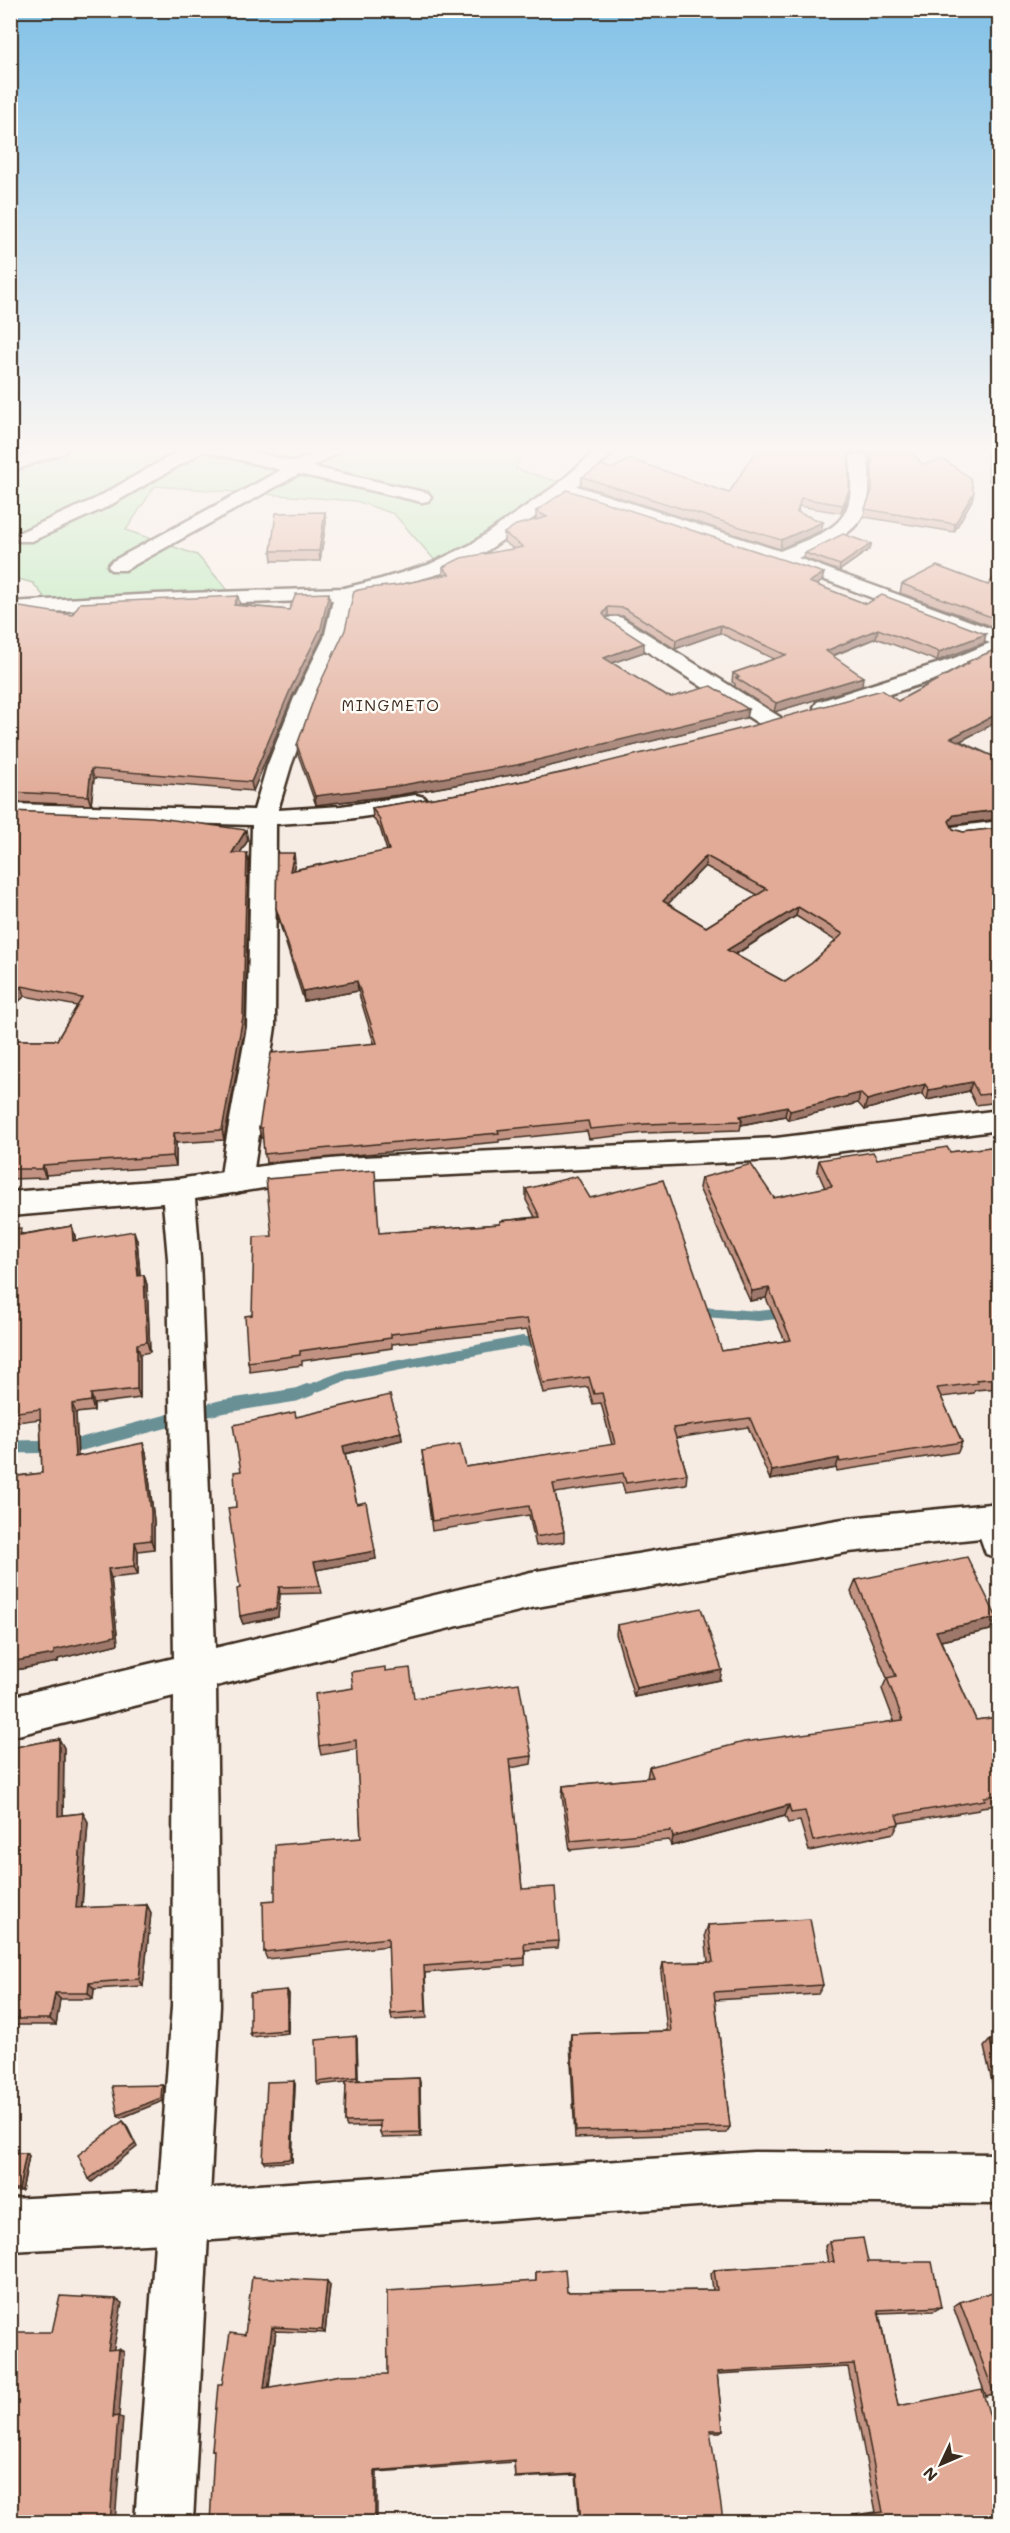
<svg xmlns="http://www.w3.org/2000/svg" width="1010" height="2533" font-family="Mali,sans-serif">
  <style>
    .green { fill: #ade8ae; stroke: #748966; stroke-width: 1.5 }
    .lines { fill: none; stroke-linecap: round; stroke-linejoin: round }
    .stream-far1 { stroke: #699095; stroke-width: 10 }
    .stream { stroke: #699095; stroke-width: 13 }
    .minor-casing { stroke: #3b2a1e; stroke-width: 5 }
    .tertiary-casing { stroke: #3b2a1e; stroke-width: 5 }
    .minor { fill: #fdfcf7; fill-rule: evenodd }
    .tertiary { fill: #fdfcf7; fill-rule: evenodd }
    .wall { fill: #c29382; stroke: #3b2a1e; stroke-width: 1.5; fill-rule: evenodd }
    .shaded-wall { fill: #9e786a; stroke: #3b2a1e; stroke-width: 1.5 }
    .building { fill: #e1ab97; stroke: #3b2a1e; stroke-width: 1.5; fill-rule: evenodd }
    .labels { text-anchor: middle; stroke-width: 5; stroke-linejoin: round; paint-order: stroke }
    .far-neighbourhood-label { font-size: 16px; letter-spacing: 1.5px; fill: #3b2a1e; stroke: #fdfcf7 }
  </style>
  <rect width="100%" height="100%" fill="#f7ece4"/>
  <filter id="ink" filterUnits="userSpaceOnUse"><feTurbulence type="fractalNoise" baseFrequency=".0167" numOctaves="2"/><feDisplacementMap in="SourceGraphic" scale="12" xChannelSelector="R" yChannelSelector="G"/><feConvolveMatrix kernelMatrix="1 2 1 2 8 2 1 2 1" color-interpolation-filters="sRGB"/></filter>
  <g filter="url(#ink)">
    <!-- green -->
    <path class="green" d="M10,448h514l-8,21 50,15 -127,81 -45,-51 -38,-13 -201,-15 -29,44 71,25 35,40 -183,8 -16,-20 -22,-6z"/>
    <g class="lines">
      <!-- stream-far1 -->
      <g class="stream-far1">
        <path d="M695,1314l9,-2 54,4 29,-3"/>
        <path d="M306,1391l38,-15 179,-35 19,5"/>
      </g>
      <!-- stream -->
      <path class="stream" d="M10,1447l64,-1 146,-39 76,-12 13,-5"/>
      <defs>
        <g id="minor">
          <path d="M43,448h24l-2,4 -55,20v-11z"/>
          <path d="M184,448h50l61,14 29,-14h22l-33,19 115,26 3,4 -3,4 -6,1 -123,-28 -174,96h-14l-3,-4 3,-4 170,-92 -77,-19 -97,56 -75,34h-14l-2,-4 2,-4 77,-34z"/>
          <path d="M599,448h19l-41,38 203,65c55,-23 77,-25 70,-92l3,-4h12l3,4c8,66 -15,75 -70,99l202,74v23l-32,14 -135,43 -8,2 -8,-2 -3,-5 3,-5 135,-43 38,-16 -159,-61 -265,-87 -82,58 -42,20 -89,25 -9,40 -28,60 -25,68 -13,44 63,-4 75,-11 8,2 4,5 -4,5 -8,2 -75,11 -65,4 -1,203 -23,155 -5,8 -11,3 -11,-3 -5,-8 6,-41 21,-114 5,-202 -242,-7v-14l244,6 13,-44 27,-68 30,-60 9,-38 -177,6 -146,8v-12l146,-8 188,-6 37,-9 47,-14 42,-20 88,-61z"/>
          <path d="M615,616l7,2 158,99 3,5 -3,5 -8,2 -8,-2 -156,-101 -3,-4 3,-4z"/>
          <path d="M1000,821v14l-39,4 -9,-2 -3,-5 3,-5z"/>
          <path d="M993,1504l7,2v53l-14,-5 -12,-34 6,-12z"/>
          <path d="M754,2152l246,2v50l-246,-2 -570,40 -174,9v-52l174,-9z"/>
        </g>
        <path id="tertiary" d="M1000,1110v20l-224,30 -435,20 -65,6 -81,13 5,60 15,389 316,-76 318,-54 151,-15v33l-151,16 -318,56 -315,78 4,320 -27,516h-58l37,-516 2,-310 -164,41v-40l164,-39 -6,-399 -5,-56 -153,13v-24l168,-13 98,-15 65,-6 435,-20z"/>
      </defs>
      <!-- minor casing -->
      <use href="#minor" class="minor-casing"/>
      <!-- tertiary casing -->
      <use href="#tertiary" class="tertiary-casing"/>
      <!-- minor -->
      <use href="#minor" class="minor"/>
      <!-- tertiary -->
      <use href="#tertiary" class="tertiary"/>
    </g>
    <!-- wall -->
    <g class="wall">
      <path d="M758,448h151l13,16 50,36 -18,32 -90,-15 1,-8 5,-14v-36l-5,-6h-12l-4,5 -1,40 -7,15 -42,-7 -1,7 25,9 -2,9 -41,18 -199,-64 1,-8 30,-8 117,24z"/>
      <path d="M989,448h10v34l-10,-1 -2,-26z"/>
      <path d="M536,511l286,70 -5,4 49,19 118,39 -47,18 -61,-23 -43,18 29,30 -88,26 -39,-25v-3l-3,-2 1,-9 41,-14 -54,-26 -45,16 -52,-33h-15l-2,2 38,34 -32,11 54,33 80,22 -229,56 -119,21 -82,10 -18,-51 -1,-9 101,-160 45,-10v-8l71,-18 -10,-7v-9l33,-13 -1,-1z"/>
      <path d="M325,512l1,10 -6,39h-48l-1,-10z"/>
      <path d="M871,544l-1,5 -31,22 -35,-13 1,-5z"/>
      <path d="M999,571v58l-99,-36 2,-9 86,1z"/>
      <path d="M330,602l-8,35 -30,60 -39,94 -159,-13 -3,27 -81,-3v-195l62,8 168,-10 49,5z"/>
      <path d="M999,648v73l-39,20 39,18v60l-48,6 2,4 10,3 36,-4v274l-23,3 -7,-14 -42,9 -5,-6 -58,16 -6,-7 -70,17 -3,-4 -44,9 -1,5 -96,3 -55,6 -2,-8 -88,9v2l-233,21 -3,-25h-2l-2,-10 115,-85 -16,-52 -54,10 -26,-83 -2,-10 19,-46 -2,8 94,-19 -7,-23 -7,-10 -1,-10 98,-16 428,-91 68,-37 1,-2zM705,866l53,29 -52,32 -38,-23zM796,916l40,25 -24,22 -27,19 -50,-27z"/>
      <path d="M10,811l238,29 -8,13 9,10 -4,164 -21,113 -48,3v23l-130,9v3l-36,1v-139h47l20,-34 -52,-10 -15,13z"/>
      <path d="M999,1146v242l-24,2 -1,3 -33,4 21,45 -4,10 -121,19 -1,-3 -66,12 -22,-53 -72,11 11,36 -1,10 -61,9 -3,-10 -67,10 9,39v10l-28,4 -7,-31 -97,16 -10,-80 44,16 146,-22 -11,-42 -8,1 -5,-17 -45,6 -16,-63 -135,14v4l-90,13v4l-52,7 -2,-10 4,-47 20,-79 107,-3 121,-9v-3l35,-4 -9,-17v-11l64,9 132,153 63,-10 -19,-43 -16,3 -51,-113 2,-10 73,20 51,-10 -8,-18 2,-10 58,-1 73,-7z"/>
      <path d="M72,1226l3,10v4h62l3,35h4l3,10 3,67 -10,2v44l-46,6v7l-18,2 2,43 68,-4 8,69v28l-16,2v24l-27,3 7,66 -60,15v3l-48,9v-194l32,-4 -2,-54 -30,4v-194l13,5z"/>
      <path d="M296,1417l105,15 1,8 -57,14 12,50 19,55 -60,11 6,23 -42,1 -2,23 -35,7 -3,-8v-28l-4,-81 5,-36z"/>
      <path d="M856,1580l134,50 -49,11 35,79 23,-3v88l-18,2 -2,3 -80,13 -5,10 -85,18 -9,-30 -12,2 -3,-7 -114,30 -2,-6 -99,10 -8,-54 1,-10 84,-8 2,-11 245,-46 -12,-32 5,-11 -36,-86z"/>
      <path d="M617,1625l103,55 -86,17 -18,-63z"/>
      <path d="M385,1671l29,27 118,58 -1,8 -21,4 12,121 37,52 -1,7 -33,2v15l-100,8 2,45 -35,2 -1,-6 -2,-68 -122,13 -3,-7 11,-52 86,-62 -4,-89 -36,6 -2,-9 34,-58z"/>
      <path d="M59,1739l5,9 -1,67 20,-2 5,9 -6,86 65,-3 4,8 -8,73 -49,3 -1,10h-33l-4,26h-41l-1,7 -2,1 -2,9v-294z"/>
      <path d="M708,1925l115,60 -5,9 -103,6 15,127 -4,6 -151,5 -5,-96 1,-8 96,-3 -6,-59 2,-9 45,-1 -3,-28z"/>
      <path d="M287,1990l2,4 -1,39 -36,4 -2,-4z"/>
      <path d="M356,2036l1,3 1,41 61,-2 1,5 1,54 -39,1 -2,-5v-7l-33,1 -2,-5 1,-40 -28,3 -1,-3z"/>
      <path d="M990,2040h9v72l-15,-65z"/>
      <path d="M294,2081l1,3 -3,78 -28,1 -1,-2z"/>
      <path d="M10,2153h16l3,3 -7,35h-12z"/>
      <path d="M830,2241l38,21 73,45 -7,4 -55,2 19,93 101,117h-186l-1,-2 64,-9 -28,-145 -131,7 6,56 -3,2h-10l-14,91h-116l-4,-48 -61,3 -1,-16 -137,10 -165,-22 10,-65 23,-50 85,-50 -5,48 -49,-2 -7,57 119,-14 148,-93v-9l31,20 146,-2 -2,-16 3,-4 114,-7 -3,-17z"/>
      <path d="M960,2302l39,90 -13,4 -33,-90z"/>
    </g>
    <!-- shaded-wall -->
    <g class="shaded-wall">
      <path d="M851,448h3l-1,5 -5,6 1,-8z"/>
      <path d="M849,490l-1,8 -7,15 2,-8z"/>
      <path d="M974,492l-2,8 -18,32 1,-8z"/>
      <path d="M325,512l1,10 -6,39 -1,-10z"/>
      <path d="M823,522l-2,9 -41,18 1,-9z"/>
      <path d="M871,544l-1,5 -31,22 1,-6z"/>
      <path d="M824,573l-2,8 -14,10 1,-9z"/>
      <path d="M15,577l2,9 -7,6v-11z"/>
      <path d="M329,593l1,9 -8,35 -30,60 -39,94 -2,-9z"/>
      <path d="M238,596l2,9h-6z"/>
      <path d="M608,607v9l-5,6v-8z"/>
      <path d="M721,625l-1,8 -45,16 1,-9z"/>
      <path d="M878,629l-2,9 -52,21 2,-8z"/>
      <path d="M986,634l-2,9 -47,18 2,-9z"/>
      <path d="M644,643v9l-41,14 1,-8z"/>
      <path d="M863,677l-1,9 -88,26 2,-9z"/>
      <path d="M748,709l-2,9 -229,56 -119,21 -82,10 -1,-9z"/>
      <path d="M999,713v8l-50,26 2,-9z"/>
      <path d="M91,769l3,9 -3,27 -3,-9z"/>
      <path d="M999,810v9l-47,6 -5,6 2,-10 5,-6z"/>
      <path d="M246,830l2,10 -14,23 -2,-10z"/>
      <path d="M247,853l2,10 -4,164 -21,113 -2,-10z"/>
      <path d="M294,853l1,9 -4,18 -1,-9z"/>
      <path d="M706,856l-1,10 -43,44 1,-9z"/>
      <path d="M798,907l-2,9 -70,44 1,-10z"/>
      <path d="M357,981l1,10 -54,10 -1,-10z"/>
      <path d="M22,986l3,10 -15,13v-13z"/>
      <path d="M972,1082l-3,9 -42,9 2,-10z"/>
      <path d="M925,1084l-3,10 -58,16 3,-10z"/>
      <path d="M860,1093l-2,10 -70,17 2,-9z"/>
      <path d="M787,1106l-2,10 -44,9 1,-4 -2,-5z"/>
      <path d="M174,1133l2,10v23l-3,-10z"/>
      <path d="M43,1165l3,10v3l-4,-9z"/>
      <path d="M72,1226l3,10 1,15 -3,-10z"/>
      <path d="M134,1231l3,9 4,45 -3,-9z"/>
      <path d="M144,1275l3,10 3,67 -3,-10z"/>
      <path d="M769,1288l-3,10 -16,3 2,-10z"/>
      <path d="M137,1344l3,10v44l-3,-9z"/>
      <path d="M91,1394l3,10v7l-3,-10z"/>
      <path d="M72,1404l4,9 2,53 -3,-9z"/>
      <path d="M401,1432l1,8 -58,14 -1,-8z"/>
      <path d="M143,1443l3,9 8,69v28l-3,-9z"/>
      <path d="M839,1458l-3,10 -66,12 2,-9z"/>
      <path d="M135,1542l3,9v24l-4,-9z"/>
      <path d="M375,1551l1,8 -60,11 -2,-8z"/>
      <path d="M108,1569l3,9 7,66 -60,15v3l-48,9v-9l44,-12z"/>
      <path d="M279,1587l1,7 -2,23 -35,7 -3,-8z"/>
      <path d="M997,1618l-7,12 -59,13 5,-12z"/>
      <path d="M722,1670l-2,10 -86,17 2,-9z"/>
      <path d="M59,1739l5,9 -1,76 -5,-8z"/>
      <path d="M789,1805l-4,11 -114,30 2,-9z"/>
      <path d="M83,1813l5,9 -7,94 -5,-8z"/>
      <path d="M147,1905l4,8 -8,73 -4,-7z"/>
      <path d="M89,1983l5,6 -1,10 -5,-6z"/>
      <path d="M287,1990l2,4 -1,39 -1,-3z"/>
      <path d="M55,1993l5,6 -4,26 -6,-6z"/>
      <path d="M10,2020l5,5 -1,7 -4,-4z"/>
      <path d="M356,2036l1,3 1,41 -1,-3z"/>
      <path d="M419,2078l1,5 1,54 -1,-5z"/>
      <path d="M294,2081l1,3 -3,78 -1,-3z"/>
      <path d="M162,2085l2,3 -1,13 -42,17 -3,-3z"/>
      <path d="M123,2121l3,3 11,23 -45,35 -3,-3z"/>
      <path d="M26,2153l3,3 -7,35 -3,-2z"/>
      <path d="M327,2281l3,4 -5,48 -3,-3z"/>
      <path d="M116,2299l6,4 -9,50 -5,-3z"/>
      <path d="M272,2327l4,4 -8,60 -4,-3z"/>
      <path d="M119,2349l5,3 -5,65 4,1 -8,105h-5l3,-106z"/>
      <path d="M375,2471l2,1v51h-2z"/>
    </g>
    <!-- building -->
    <g class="building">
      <path d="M758,448h93l-2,3v39l-6,15 -42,-7 -4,14 26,10 -42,18 -199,-63 20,-12 10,4 18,-10 99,34z"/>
      <path d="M869,448h40l13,16 23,-4 25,18 4,14 -19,32 -90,-15 7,-18v-40z"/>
      <path d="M989,448h10v24h-8z"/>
      <path d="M567,490l257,83 -15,9 57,22 16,-9 104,39 -47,18 -61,-23 -52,22 37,26 -87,26 -40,-25 3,-1 -6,-4 53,-18 -65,-30 -45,15 -52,-32 -16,-1 -5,7 4,5 37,24 -40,15 62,38 6,1 39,-11 37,23 -231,56 -120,21 -82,10 -18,-51 20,-55 28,-60 9,-39 14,-3 30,-3 51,-11 -6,-7 18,-9 62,-11 -19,-14 12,-8 31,-8 -11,-6z"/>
      <path d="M325,512l-6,39h-48l5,-38z"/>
      <path d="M843,534l28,10 -31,21 -35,-12z"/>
      <path d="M937,566l51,19 11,-14v49l-97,-36z"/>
      <path d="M329,593l-8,35 -30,60 -40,94 -160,-13 -3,27 -78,-4v-185h10l52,8 8,-12 158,-7 -4,9 55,5 7,-16z"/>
      <path d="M999,648v65l-48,25 48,21v51l-45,5 -5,6 4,8 10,3 36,-4v265l-20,2 -7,-13 -43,8 -4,-6 -58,16 -7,-7 -70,18 -3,-5 -47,10 2,5 -97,3 -55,5 -2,-8 -90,9 1,3 -235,21 -2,-26h-3l12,-75 106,-10 -20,-62 -54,10 -27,-83 1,-55h17l-4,18 99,-21 -10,-32 -7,-10 98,-16 96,-20 182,-45 134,-37 16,11 71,-38 -2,-1zM706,856l61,33 -61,38 -43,-26zM798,907l45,27 -31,29 -27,19 -58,-32z"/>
      <path d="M10,811l142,6 94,13 -14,23h15l-4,164 -21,113 -48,3 -1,23 -130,9 -1,4h-32v-129h47l25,-42 -60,-12 -12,10z"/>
      <path d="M999,1146v232l-23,2 2,3 -41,5 25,54 -122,20 -1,-4 -67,13 -22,-53 -77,10 14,46 -61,9 -3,-10 -70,11 11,48 -28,5 -7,-31 -97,15 -10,-70 38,-7 6,23 149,-23 -13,-51 -8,1 -5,-17 -46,6 -16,-64 -136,15v4l-91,13v4l-52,7 -3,-46 7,-1 2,-78 18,-1 -6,-57 109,-9 4,63 121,-9v-3l40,-4 -14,-28 51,-13 13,22 73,-18 59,171 69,-11 -22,-52 -17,3 -51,-113 50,-14 23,34 58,-12 -13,-26 54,-8 4,7 70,-12 3,5z"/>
      <path d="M72,1226l1,15 61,-10 4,45 6,-1 3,67 -10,2v45l-46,5v7l-19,3 3,53 68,-14 8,69v28l-16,2 -1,24 -26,3 7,67 -61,14v4l-44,8v-185l32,-4 -2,-64 -30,4v-184l11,-1 -1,7z"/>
      <path d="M390,1395l11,37 -58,14 14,58 9,-2 9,49 -61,11 6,24 -41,1 -3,22 -36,7 -3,-27 3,-1 -12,-80 8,-1 -2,-35 7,-1 -8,-46 62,-13 1,5z"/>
      <path d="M967,1557l30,61 -61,13 40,89 23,-3v78l-15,2 1,3 -89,15 3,9 -86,17 -8,-30 -14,2 -2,-8 -116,32 -2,-6 -100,10 -8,-55 90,-9 -4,-10 95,-25 159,-22 -16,-42 9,-2 -40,-96z"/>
      <path d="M701,1608l21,62 -86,18 -19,-63z"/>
      <path d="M385,1667v4l25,-3 4,30 105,-15 13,73 -23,3 13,130 33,-2 4,54 -35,2 1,15 -101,8 2,45 -35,3 -3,-76 -124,14 -1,-51 12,-1v-55l86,-7 -5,-98 -37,6 -4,-52 38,-6 -2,-16z"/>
      <path d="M59,1739l-1,77 25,-3 -7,95 71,-3 -8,74 -50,4 -1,10h-33l-5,26h-40v-271z"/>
      <path d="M810,1919l13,66 -109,7 16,135 -154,4 -5,-97 100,-3 -8,-68 50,-1 -5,-37z"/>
      <path d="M287,1990v40l-37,3v-40z"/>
      <path d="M356,2036l1,41 -40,5 -1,-42z"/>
      <path d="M990,2040h9v40z"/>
      <path d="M419,2078l1,54 -40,1v-12l-35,1 1,-41z"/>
      <path d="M294,2081l-3,78 -28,2 4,-79z"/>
      <path d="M162,2085l-1,13 -43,17 -6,-29z"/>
      <path d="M123,2121l12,23 -46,35 -11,-24z"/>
      <path d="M10,2153h16l-7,36h-9z"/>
      <path d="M863,2238l5,24h64l9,45 -63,3 20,96 84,-17 17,60v74h-181v-2l65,-9 -29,-148 -137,8 6,58h-13l13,90 -28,3h-114l-4,-49 -62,3 -1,-17 -139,11v52h-165l4,-73h-2l6,-65h4l8,-52 15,2 7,-58 75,4 -5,49 -50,-3 -8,61 77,-13 47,-1 -1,-83 149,-10v-9l29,-3 2,23 150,-2 -3,-20 120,-8 -4,-21z"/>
      <path d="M999,2290v102l-5,1 -34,-91z"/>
      <path d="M60,2296l56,3 -8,51 11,-1 -6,68 5,-1 -8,107h-100v-191h42z"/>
    </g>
  </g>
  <!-- sky -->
  <linearGradient id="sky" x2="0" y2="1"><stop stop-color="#81c1e7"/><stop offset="0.56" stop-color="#fbf6f3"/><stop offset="1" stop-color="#fbf6f3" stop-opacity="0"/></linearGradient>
  <rect width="1010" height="803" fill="url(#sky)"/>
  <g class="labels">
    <!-- far-neighbourhood labels -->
    <g class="far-neighbourhood-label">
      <text x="391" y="711">MINGMETO</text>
    </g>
  </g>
  <!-- margin -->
  <rect width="1010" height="2533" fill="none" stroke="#fdfcf7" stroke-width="36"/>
  <rect x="18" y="18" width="974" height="2497" fill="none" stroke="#3b2a1e" stroke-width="2" filter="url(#ink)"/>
  <!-- north arrow -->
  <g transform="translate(941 2464) rotate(226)" stroke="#fdfcf7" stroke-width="4.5" paint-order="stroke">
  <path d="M0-4.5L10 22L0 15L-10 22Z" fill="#3b2a1e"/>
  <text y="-9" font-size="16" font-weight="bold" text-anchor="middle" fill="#3b2a1e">N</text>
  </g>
</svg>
